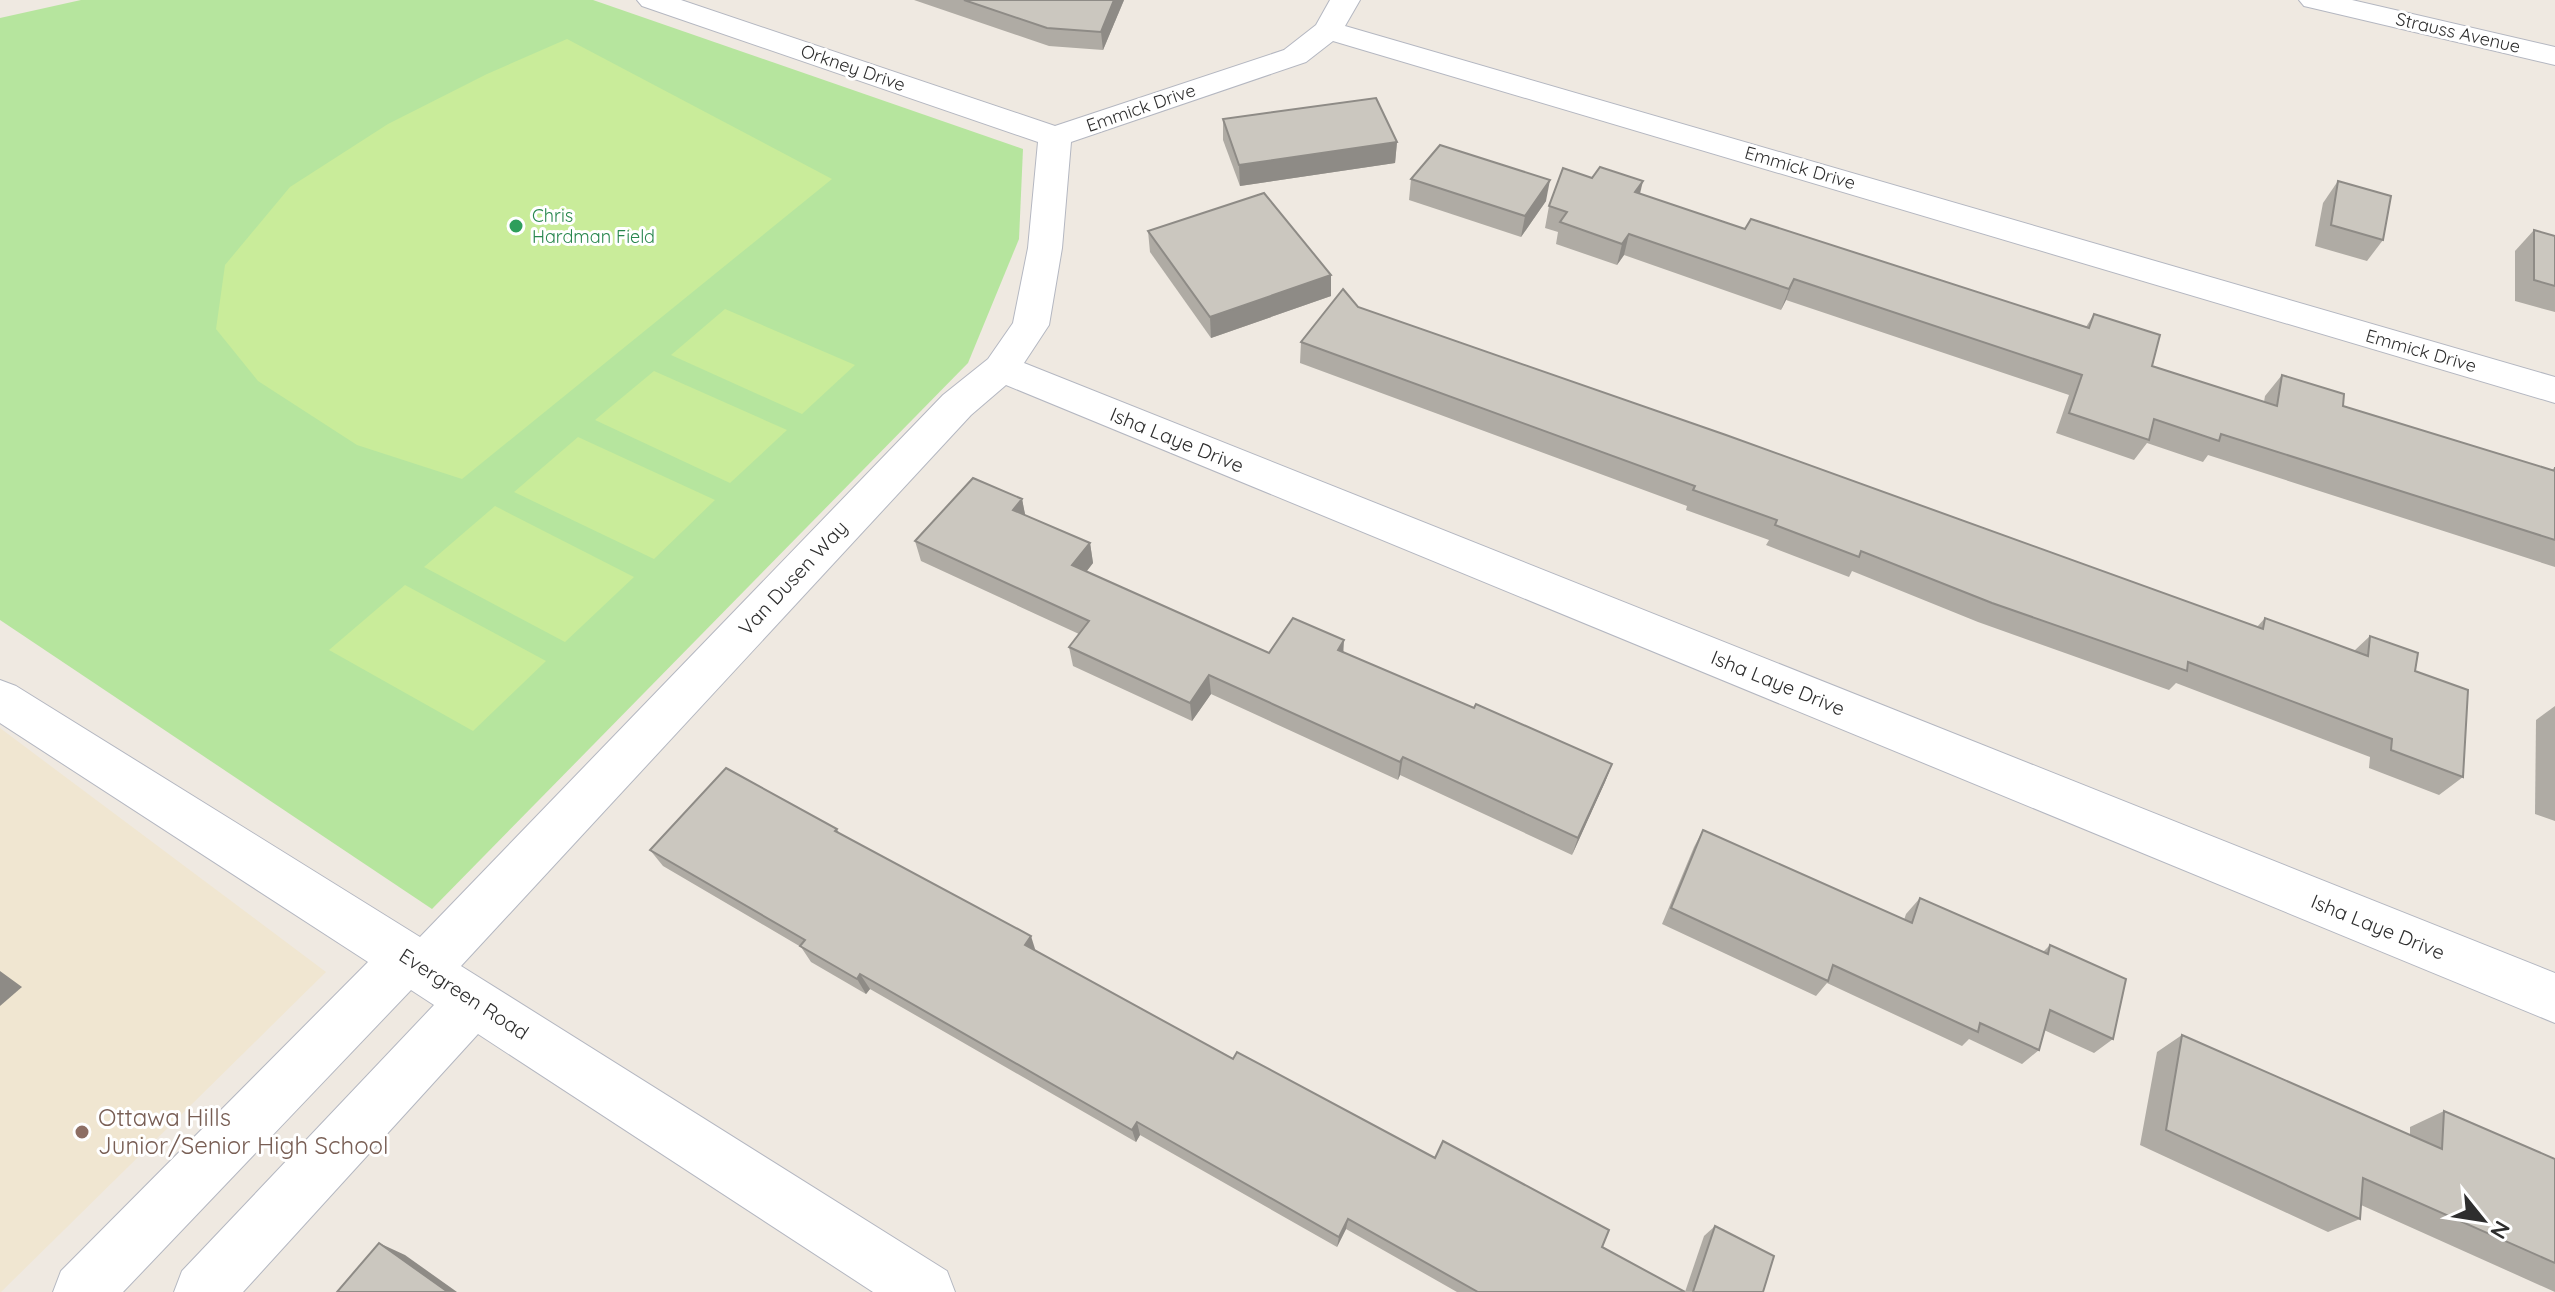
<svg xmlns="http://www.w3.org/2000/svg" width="2555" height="1292" font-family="Quicksand,sans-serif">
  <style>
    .education { fill: #f0e6d1 }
    .green { fill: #b6e59e }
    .pitch { fill: #c9ec9a }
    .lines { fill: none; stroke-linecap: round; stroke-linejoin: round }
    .minor-casing { stroke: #b4b7c1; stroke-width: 2 }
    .minor { fill: #fff; fill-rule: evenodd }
    .wall { fill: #afaba4 }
    .shaded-wall { fill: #8e8b86 }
    .building { fill: #cbc7bf; stroke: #8e8b86; stroke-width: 2 }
    .leisure-dot { fill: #2e9e5b; stroke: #fff; stroke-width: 3 }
    .education-dot { fill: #8d6e63; stroke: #fff; stroke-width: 3 }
    .labels { text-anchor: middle; stroke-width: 6; stroke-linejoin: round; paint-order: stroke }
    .far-street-label { font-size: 18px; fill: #2e2e2e; stroke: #fff }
    .far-leisure-label { font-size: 18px; fill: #27864d; stroke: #fff; text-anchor: start }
    .street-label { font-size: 20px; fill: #2e2e2e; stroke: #fff }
    .near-education-label { font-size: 24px; fill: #785e54; stroke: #fff; text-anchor: start }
  </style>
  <rect width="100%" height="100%" fill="#efe9e1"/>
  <!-- education -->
  <path class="education" d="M0,728l326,244 -325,320h-1z"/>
  <!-- green -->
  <path class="green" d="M81,0h512l430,149 -4,90 -51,124 -536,546 -432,-289v-602z"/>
  <!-- pitch -->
  <g class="pitch">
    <path d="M567,39l265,140 -370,300 -105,-34 -99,-64 -42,-52 9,-64 65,-78 98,-63 99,-50z"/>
    <path d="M725,309l130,56 -53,49 -131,-59z"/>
    <path d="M654,371l133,59 -57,53 -135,-63z"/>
    <path d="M578,437l137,63 -61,59 -140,-67z"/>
    <path d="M495,506l139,71 -69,65 -141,-75z"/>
    <path d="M405,585l141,76 -73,70 -144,-81z"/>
  </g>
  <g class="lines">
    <defs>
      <g id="minor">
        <path d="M637,0h44l374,126 229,-76 32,-25 14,-25h30l-15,26 1210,351v26l-1222,-362 -27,21 -235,80 -9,106 -13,77 -25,38 1531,610v50l-1549,-638 -35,30 -510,551 486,305 8,21h-82l-395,-258 -235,258h-69l8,-21 252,-266 -23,-15 -288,302h-70l8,-21 307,-309 -368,-239v-43l16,6 404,251 523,-542 45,-36 25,-36 15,-75 10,-106 -396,-136z"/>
        <path d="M2299,0h53l203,47v18l-251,-59z"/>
      </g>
    </defs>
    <!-- minor casing -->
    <use href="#minor" class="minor-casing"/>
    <!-- minor -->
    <use href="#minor" class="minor"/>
  </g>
  <!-- wall -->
  <g class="wall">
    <path d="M914,0h210l-21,50 -54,-4z"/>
    <path d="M1223,119l174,23 -2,21 -155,23 -17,-46z"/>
    <path d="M1592,178l153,51 341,98 8,-13 58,52 112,36 1,-6 17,-21 61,31 209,64 3,-3v100l-347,-112 -5,7 -56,-19 -13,17 -78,-27 13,-38 -283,-95 -5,10 -157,-55 -7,10 -61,-21 2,-12 -13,-4 4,-22z"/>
    <path d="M1411,179l135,22 -25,36 -112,-37z"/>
    <path d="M2338,181l45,59 -16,21 -52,-15 8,-43z"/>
    <path d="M2534,230l21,6v76l-40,-11v-50z"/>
    <path d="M1148,231l183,44v21l-120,42 -61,-86z"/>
    <path d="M1358,307l899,320 8,-9 89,33 16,-15 45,35 48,106 -24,18 -70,-27 1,-11 -194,-74 -7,7 -191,-68 -126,-51 -3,6 -83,-32 3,-5 -83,-30 1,-4 -387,-143 1,-21z"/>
    <path d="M1022,499l3,16 65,28 3,20 -7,9 183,81 74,-1 131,56 138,56 -7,18 -33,73 -172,-80 -2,5 -187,-86 -19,27 -119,-55 -4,-19 10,-13 -158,-73 -6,-20z"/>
    <path d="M2555,706v115l-20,-7 1,-94z"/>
    <path d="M837,829l2,4 197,119 197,107 202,99 250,134h-228l-111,-63 -9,18 -197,-112 -4,7 -266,-153 -4,5 -55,-32 -10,-15 -138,-81 -13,-16z"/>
    <path d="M1703,830l201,90 2,-6 14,-16 123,54 7,-7 63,94 -19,14 -50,-23 -5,20 -17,14 -53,-25 -7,7 -135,-63 -11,13 -154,-72 32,-77z"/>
    <path d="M2182,1035l228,100v-8l34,-16 111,48v133l-194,-87 -1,14 -32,13 -188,-87 17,-93z"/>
    <path d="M1715,1226l48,66h-78l19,-56z"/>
  </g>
  <!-- shaded-wall -->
  <g class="shaded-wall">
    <path d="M1114,0h10l-21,50 -2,-18z"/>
    <path d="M1397,142l-2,21 -155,23 -1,-21z"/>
    <path d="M1550,180l-4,21 -25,36 4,-21z"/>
    <path d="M1643,181l-5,21 -3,-10z"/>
    <path d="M1629,234l-5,21 -7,10 5,-21z"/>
    <path d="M1331,275v21l-120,42 -1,-21z"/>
    <path d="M1794,279l-8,21 -5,10 8,-21z"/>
    <path d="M1022,499l4,20 -13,-9z"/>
    <path d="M1090,543l3,20 -17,22 -4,-20z"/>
    <path d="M1344,640l-1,19 -5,-9z"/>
    <path d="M1209,675l2,19 -19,27 -2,-18z"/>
    <path d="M1403,757l-3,18 -2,5 2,-18z"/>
    <path d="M1612,764l-7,18 -33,73 6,-17z"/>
    <path d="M1031,936l5,16 -11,-7z"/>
    <path d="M0,971l22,16 -22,19z"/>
    <path d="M860,974l10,15 -4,5 -9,-15z"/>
    <path d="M1137,1122l3,13 -4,7 -4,-12z"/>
    <path d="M1348,1219l-2,10 -9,18 2,-10z"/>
    <path d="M379,1243l26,12 52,37h-9z"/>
  </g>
  <!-- building -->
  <g class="building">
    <path d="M964,0h150l-13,32 -54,-4z"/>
    <path d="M1376,98l21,44 -158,23 -16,-46z"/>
    <path d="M1440,145l110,35 -25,36 -114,-37z"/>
    <path d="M1600,167l43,14 -8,11 110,37 6,-10 338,109 5,-14 66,21 -8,31 125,40 5,-31 62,19 -1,12 212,65v-4v73l-334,-106 -2,7 -65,-22 -5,21 -80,-27 13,-38 -288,-96 -5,10 -160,-55 -7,10 -62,-22 7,-10 -18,-6 14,-38 29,10z"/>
    <path d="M2338,181l53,15 -8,44 -52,-15z"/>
    <path d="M1264,193l67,82 -121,42 -62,-86z"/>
    <path d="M2534,230l21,6v50l-21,-6z"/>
    <path d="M1343,289l15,18 368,128 537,194 2,-11 103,38 2,-20 48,17 -3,18 53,19 -5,87 -72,-27 1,-11 -204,-77 -1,9 -195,-68 -131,-52 -2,6 -84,-32 2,-5 -84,-30 2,-4 -394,-144z"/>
    <path d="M973,478l49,21 -9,11 77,33 -18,22 197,88 24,-35 51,22 -6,10 136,58 2,-4 136,60 -34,74 -175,-81 -3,5 -191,-87 -19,28 -121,-56 20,-26 -174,-80z"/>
    <path d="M726,768l111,61 -2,2 196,105 -6,9 208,114 4,-7 198,106 8,-17 166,89 -7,17 83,45h-207l-130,-73 -9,18 -202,-115 -5,8 -272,-156 -3,5 -57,-33 5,-6 -155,-90z"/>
    <path d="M1703,830l209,93 8,-25 128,56 2,-9 76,34 -13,60 -63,-29 -11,40 -59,-27 -2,9 -145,-67 -5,16 -157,-73z"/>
    <path d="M2182,1035l260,114 2,-38 111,48v104l-192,-85 -3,41 -194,-89z"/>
    <path d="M1715,1226l59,30 -11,36h-70z"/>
    <path d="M379,1243l69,49h-111z"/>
  </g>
  <!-- markers -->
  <circle class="leisure-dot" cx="516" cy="226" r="8"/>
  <circle class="education-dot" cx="82" cy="1132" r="8"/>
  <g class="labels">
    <!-- far-street labels -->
    <g class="far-street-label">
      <text transform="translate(2458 33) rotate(13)" y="6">Strauss Avenue</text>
      <text transform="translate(853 68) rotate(19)" y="6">Orkney Drive</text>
      <text transform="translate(1141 108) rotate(-19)" y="6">Emmick Drive</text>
      <text transform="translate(1800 168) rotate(16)" y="6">Emmick Drive</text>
      <text transform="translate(2421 351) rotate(16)" y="6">Emmick Drive</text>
    </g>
    <!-- far-leisure labels -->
    <g class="far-leisure-label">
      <text x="532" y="222">Chris<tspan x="532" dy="21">Hardman Field</tspan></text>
    </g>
    <!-- street labels -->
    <g class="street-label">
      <text transform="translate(1177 440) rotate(22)" y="7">Isha Laye Drive</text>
      <text transform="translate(793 578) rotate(-47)" y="7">Van Dusen Way</text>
      <text transform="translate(1778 683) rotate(22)" y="7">Isha Laye Drive</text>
      <text transform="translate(2378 927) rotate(22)" y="7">Isha Laye Drive</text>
      <text transform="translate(464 994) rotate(33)" y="7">Evergreen Road</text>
    </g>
    <!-- near-education labels -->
    <g class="near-education-label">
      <text x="98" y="1126">Ottawa Hills<tspan x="98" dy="28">Junior/Senior High School</tspan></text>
    </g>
  </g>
  <!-- north arrow -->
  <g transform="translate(2483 1220) rotate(120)" stroke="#ffffff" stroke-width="6" paint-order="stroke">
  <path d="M0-6L14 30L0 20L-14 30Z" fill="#2e2e2e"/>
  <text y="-12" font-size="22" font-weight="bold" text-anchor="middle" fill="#2e2e2e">N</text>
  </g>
</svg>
